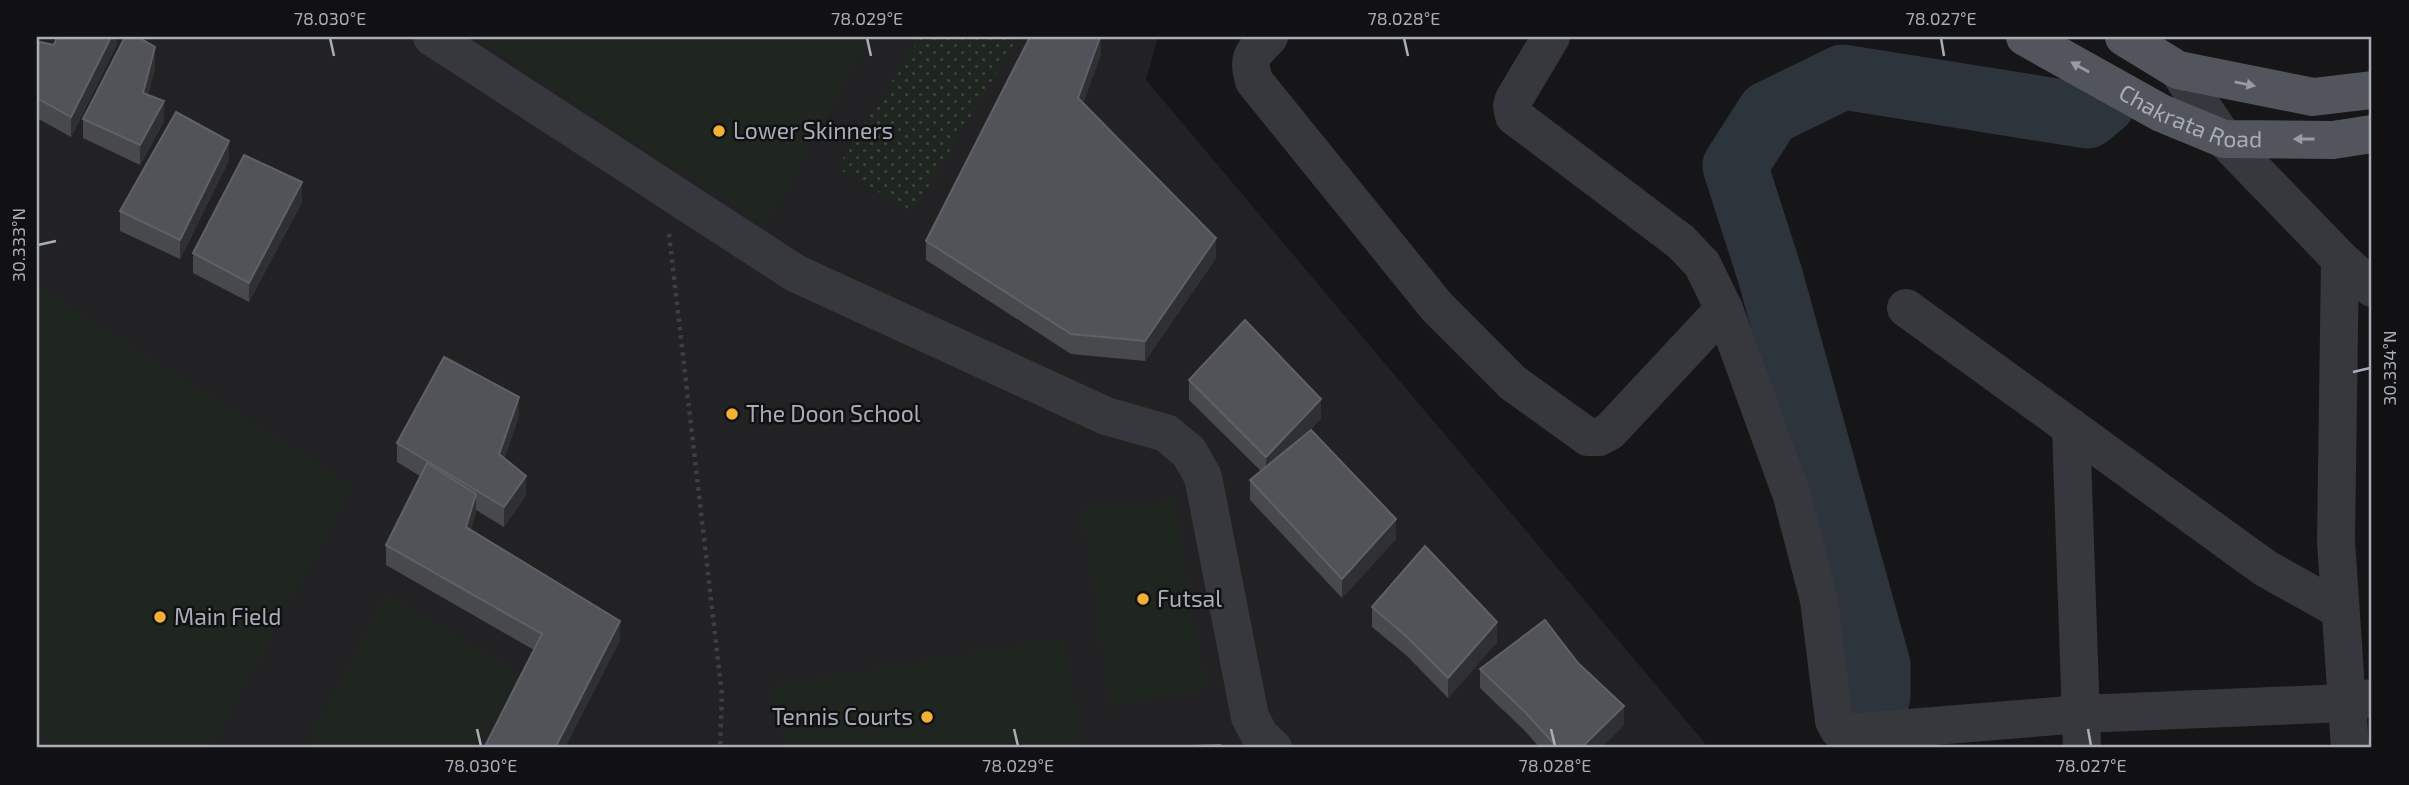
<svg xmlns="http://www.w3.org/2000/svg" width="2409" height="785" font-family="'Exo 2',sans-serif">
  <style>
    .built { fill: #222225 }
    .grass { fill: url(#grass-dots) }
    .pitch { fill: #1e261f }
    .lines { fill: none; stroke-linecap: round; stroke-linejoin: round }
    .river { stroke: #2c353c; stroke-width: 65 }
    .path { stroke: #3d3f44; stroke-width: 4.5; stroke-dasharray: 3.5 5; stroke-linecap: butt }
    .minor { stroke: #37383d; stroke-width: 38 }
    .major { stroke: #53555c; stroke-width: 38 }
    .wall { fill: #47494d }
    .shaded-wall { fill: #2f3033 }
    .building { fill: #525359; stroke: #5f6168; stroke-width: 2 }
    .oneway { fill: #979ba6 }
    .ticks { fill: none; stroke: #a8adb8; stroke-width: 2.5 }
    .poi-dot { fill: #f2b134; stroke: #111113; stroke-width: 2.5 }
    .labels { text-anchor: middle; stroke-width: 5; stroke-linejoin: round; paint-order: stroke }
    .street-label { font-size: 23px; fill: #a8adb8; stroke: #111113 }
    .poi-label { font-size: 23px; fill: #a8adb8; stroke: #111113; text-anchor: start }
    .neatline { fill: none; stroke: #a8adb8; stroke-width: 2.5 }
    .ticks-label { font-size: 18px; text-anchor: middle; fill: #a8adb8 }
  </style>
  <defs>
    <pattern id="grass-dots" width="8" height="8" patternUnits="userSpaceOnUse" patternTransform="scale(1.75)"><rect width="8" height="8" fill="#1e261f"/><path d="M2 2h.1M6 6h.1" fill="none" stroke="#3c433d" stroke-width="1.8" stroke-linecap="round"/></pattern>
  </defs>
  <rect width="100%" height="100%" fill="#161618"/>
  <!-- built -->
  <path class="built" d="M37,37h1121l-12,43 563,668h-1672z"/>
  <!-- grass -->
  <path class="grass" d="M920,37h95l1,4 -103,171 -76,-44z"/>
  <!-- pitch -->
  <g class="pitch">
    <path d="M473,37h398l-105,189z"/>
    <path d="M37,286l316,200 -141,262h-175z"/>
    <path d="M1174,500l32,189 -96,18 -28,-198z"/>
    <path d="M385,594l134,78 -39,76h-175z"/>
    <path d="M1064,638l18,110h-297l-16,-62z"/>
  </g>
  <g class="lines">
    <!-- river -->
    <path class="river" d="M1878,697v-32l-108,-390 -35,-109 34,-53 74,-36 244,39 16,-13"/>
    <!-- path -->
    <path class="path" d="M669,234l53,461 -2,53"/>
    <!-- minor -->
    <g class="minor">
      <path d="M432,37l363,236 311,143 60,17 23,19 14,25 47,240 10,19 13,12"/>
      <path d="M1269,37c-17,17 -22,20 -15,44l183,226 76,76 75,54h11l11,-6 114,-122"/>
      <path d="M1551,37l-37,62 -2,7 2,10 167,126 21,22 22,45 68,187 27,104 15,121 5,9 8,3 234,-19 264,-11 27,-5"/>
      <path d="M2178,70l46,69 116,120 32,29"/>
      <path d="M2340,259l-4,282 14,207"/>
      <path d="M1906,308l359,260 75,42"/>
      <path d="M2071,427l11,321"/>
    </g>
    <!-- major -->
    <g class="major">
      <path id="s1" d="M2025,37l136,76 63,26 109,1 39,-6"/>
      <path d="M2124,37l54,33 135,27 59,-7"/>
    </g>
  </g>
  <!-- wall -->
  <g class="wall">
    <path d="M117,37v7l-46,93 -34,-19v-70z"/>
    <path d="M1101,37v17l-18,49 133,155 -71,103 -74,-7 -145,-94v-19z"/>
    <path d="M155,67l-7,28 16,26 -24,44 -57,-27v-19z"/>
    <path d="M229,160l-49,99 -60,-28v-20z"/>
    <path d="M302,202l-53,100 -56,-29v-20z"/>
    <path d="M1189,380l132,38 -13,14 88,107 -54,59 -92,-98v-20l11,-9 -72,-71z"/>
    <path d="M519,417l-15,41 22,37 -22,32 -28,-17 -5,20 149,111 -86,9 -148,-85v-20l34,-69 -23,-14v-19z"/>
    <path d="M1372,607l125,35 -49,56 -42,-43 -34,-28z"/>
    <path d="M1480,669l144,56 -23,23h-61l-15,-17 -45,-43z"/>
  </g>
  <!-- shaded-wall -->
  <g class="shaded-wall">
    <path d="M111,37h6v7l-46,93v-20z"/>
    <path d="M1100,37h1v17l-23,64v-20z"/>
    <path d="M155,47v20l-12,45v-19z"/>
    <path d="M164,101v20l-24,44v-20z"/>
    <path d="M229,141v19l-49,99v-19z"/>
    <path d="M302,182v20l-53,100v-19z"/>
    <path d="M1216,238v20l-71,103v-20z"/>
    <path d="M519,397v20l-20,57v-20z"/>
    <path d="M1321,399v19l-55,59v-20z"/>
    <path d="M526,476v19l-22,32v-20z"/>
    <path d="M476,494v20l-10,32v-19z"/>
    <path d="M1396,519v20l-54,59v-19z"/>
    <path d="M620,621v20l-55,107h-10z"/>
    <path d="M1497,622v20l-49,56v-20z"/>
    <path d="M1624,706v19l-23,23h-20z"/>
  </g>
  <!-- building -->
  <g class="building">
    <path d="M57,37h54l-40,80 -34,-19v-50l3,-6 14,3z"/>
    <path d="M125,37h13l17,10 -12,46 21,8 -24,44 -57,-26z"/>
    <path d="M1030,37h70l-22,61 138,140 -71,103 -74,-7 -145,-93z"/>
    <path d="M176,112l53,29 -49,99 -60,-29z"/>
    <path d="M244,155l58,27 -53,101 -56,-30z"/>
    <path d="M1245,320l76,79 -55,58 -77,-77z"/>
    <path d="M444,357l75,40 -20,57 27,22 -22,31 -107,-64z"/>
    <path d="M1311,430l85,89 -54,60 -92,-99z"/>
    <path d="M427,463l49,31 -10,33 154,94 -65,127h-71l58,-114 -156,-89z"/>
    <path d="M1425,546l72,76 -49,56 -42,-42 -34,-29z"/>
    <path d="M1545,620l33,43 46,43 -43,42h-23l-33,-36 -45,-43z"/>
    <path d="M1220,745v3h-92z"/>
  </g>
  <!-- one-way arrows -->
  <defs><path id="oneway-solid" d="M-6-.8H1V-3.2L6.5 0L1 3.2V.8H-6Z" transform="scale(1.75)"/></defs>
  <g class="oneway">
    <use href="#oneway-solid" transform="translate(2080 67) rotate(-151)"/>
    <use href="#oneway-solid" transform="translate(2245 84) rotate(11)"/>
    <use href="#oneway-solid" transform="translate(2304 139) rotate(-180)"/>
  </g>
  <!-- ticks -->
  <path class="ticks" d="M330,38l4,18M867,38l4,18M1404,38l4,18M1941,38l3,18M38,245l18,-4M2353,372l17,-4M477,729l4,17M1014,729l4,17M1551,729l4,17M2088,729l3,17"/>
  <!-- markers -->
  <g class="poi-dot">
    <circle cx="719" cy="131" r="7"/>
    <circle cx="732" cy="414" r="7"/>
    <circle cx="1143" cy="599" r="7"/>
    <circle cx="160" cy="617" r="7"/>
    <circle cx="927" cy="717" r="7"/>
  </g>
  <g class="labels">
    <!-- street labels -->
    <g class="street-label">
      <text dy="8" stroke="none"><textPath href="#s1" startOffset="186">Chakrata Road</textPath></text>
    </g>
    <!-- poi labels -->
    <g class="poi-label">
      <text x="733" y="139">Lower Skinners</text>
      <text x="746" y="422">The Doon School</text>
      <text x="1157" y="607">Futsal</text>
      <text x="174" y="625">Main Field</text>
      <text x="913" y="725" text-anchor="end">Tennis Courts</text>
    </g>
  </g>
  <!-- border -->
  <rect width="2409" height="785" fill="none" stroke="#111113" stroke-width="77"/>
  <rect x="38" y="38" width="2332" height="708" class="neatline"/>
  <g class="ticks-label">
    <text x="330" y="25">78.030°E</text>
    <text x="867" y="25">78.029°E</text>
    <text x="1404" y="25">78.028°E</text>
    <text x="1941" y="25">78.027°E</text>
    <text transform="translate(19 245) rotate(-90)" y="6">30.333°N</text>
    <text transform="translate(2390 368) rotate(-90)" y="6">30.334°N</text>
    <text x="481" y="772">78.030°E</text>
    <text x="1018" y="772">78.029°E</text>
    <text x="1555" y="772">78.028°E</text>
    <text x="2091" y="772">78.027°E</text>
  </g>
</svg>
